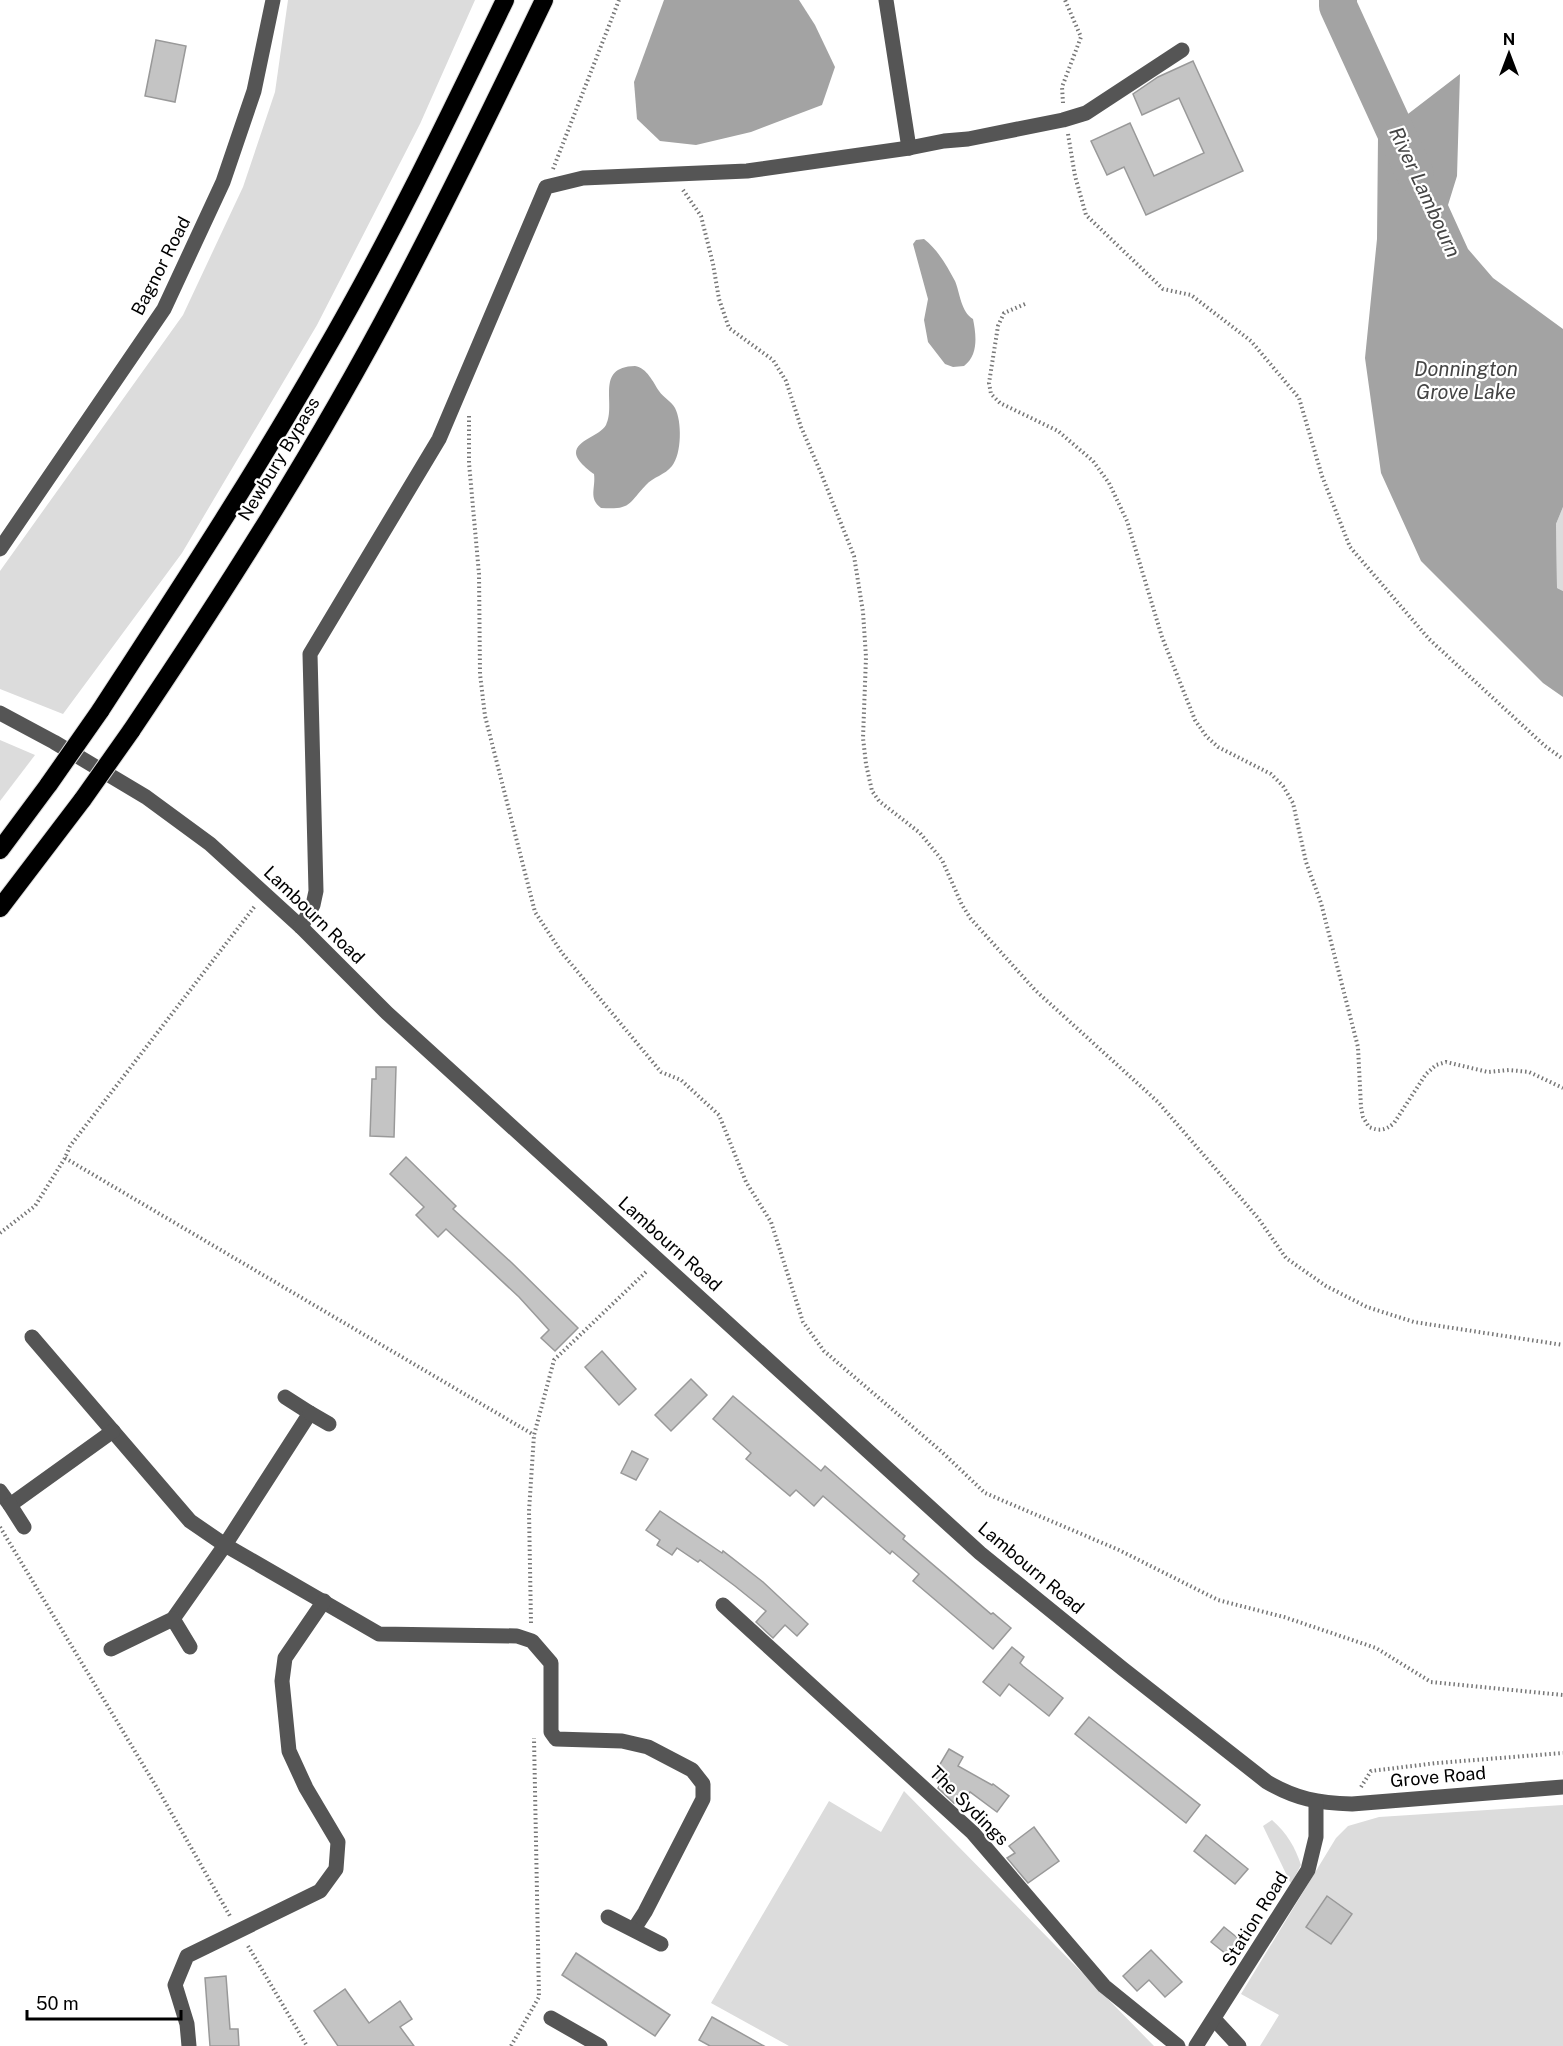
<svg xmlns="http://www.w3.org/2000/svg" width="1563" height="2046" font-family="'Public Sans',sans-serif">
  <style>
    .green { fill: #dcdcdc }
    .water { fill: #a3a3a3 }
    .lines { fill: none; stroke-linecap: round; stroke-linejoin: round }
    .river { stroke: #a3a3a3; stroke-width: 38 }
    .building { fill: #c4c4c4; stroke: #999; stroke-width: 1.5 }
    .highway-casing { stroke: #dbdbdb; stroke-width: 20 }
    .path { stroke: #777; stroke-width: 4; stroke-dasharray: 1.5 3; stroke-linecap: butt }
    .minor { stroke: #555; stroke-width: 15 }
    .highway { stroke: #000; stroke-width: 18 }
    .highway-bridge-casing { stroke: #dbdbdb; stroke-width: 20; stroke-linecap: butt }
    .highway-bridge { stroke: #000; stroke-width: 18 }
    .labels { text-anchor: middle; stroke-width: 4.5; stroke-linejoin: round; paint-order: stroke }
    .street-label { font-size: 18px; fill: #000; stroke: #fff }
    .water-label { font-size: 20px; font-style: italic; fill: #444; stroke: #fff }
  </style>
  <rect width="100%" height="100%" fill="#fff"/>
  <!-- green -->
  <g class="green">
    <path d="M288,0h187l-55,124 -103,201 -135,228 -119,161 -63,-25v-118l183,-256 60,-128 32,-95z"/>
    <path d="M1563,507v84l-6,-3 -1,-64z"/>
    <path d="M0,740l35,15 -35,46z"/>
    <path d="M904,1791l250,255h-365l-78,-43 118,-202 52,31z"/>
    <path d="M1563,1805v241h-303l19,-31 -38,-21 95,-156 12,-12 31,-9z"/>
    <path d="M1272,1820c15,13 23,27 29,45l-10,19 -28,-58z"/>
  </g>
  <!-- water -->
  <g class="water">
    <path d="M664,0h135l16,25 20,42 -13,38 -71,27 -55,13 -36,-4 -23,-22 -3,-37z"/>
    <path d="M1460,74l-3,102 -9,29 20,44 25,29 70,51v178l-7,17 1,64 6,3v106l-20,-14 -122,-122 -40,-88 -16,-115 12,-119 1,-102z"/>
    <path d="M924,239c14,11 23,27 31,42 5,12 6,31 18,38 3,15 6,36 -9,47l-11,1 -8,-3 -17,-22 -4,-22 4,-21 -15,-55 3,-4z"/>
    <path d="M635,366c12,2 18,16 24,25 4,6 12,10 16,17 7,13 7,46 -3,58 -7,9 -19,11 -26,19 -18,19 -15,25 -45,23 -13,-10 -5,-20 -7,-34 -6,-4 -18,-14 -18,-21 0,-13 24,-17 30,-28 11,-21 -12,-58 29,-59z"/>
  </g>
  <g class="lines">
    <!-- river -->
    <path class="river" d="M1338,0v6l77,168"/>
  </g>
  <!-- building -->
  <g class="building">
    <path d="M156,40l30,6 -11,56 -30,-6z"/>
    <path d="M1193,61l50,110 -97,44 -22,-48 -17,8 -16,-34 39,-18 24,53 50,-23 -25,-55 -37,17 -9,-21 25,-17z"/>
    <path d="M376,1067h20l-2,70 -24,-1 2,-57h4z"/>
    <path d="M406,1157l50,49 -3,3 59,54 66,65 -23,23 -14,-13 8,-8 -30,-33 -73,-68 -8,8 -22,-22 8,-8 -34,-33z"/>
    <path d="M602,1351l34,38 -17,16 -34,-38z"/>
    <path d="M691,1379l16,16 -36,36 -16,-16z"/>
    <path d="M733,1396l88,75 4,-5 80,70 -2,3 88,75 2,-1 18,15 -18,21 -80,-68 6,-7 -27,-23 -2,3 -67,-58 -9,10 -18,-16 -6,6 -44,-37 5,-6 -38,-34z"/>
    <path d="M632,1451l16,8 -12,21 -15,-7z"/>
    <path d="M660,1511l62,42 1,-2 40,31 45,42 -11,12 -12,-11 -12,13 -17,-16 10,-11 -31,-25 -35,-26 -2,2 -21,-14 -5,7 -15,-10 3,-5 -14,-10z"/>
    <path d="M1012,1647l12,10 -4,6 3,3 40,32 -14,18 -40,-32 -9,12 -17,-14z"/>
    <path d="M1089,1717l111,88 -14,18 -111,-89z"/>
    <path d="M949,1749l14,8 -5,9 34,19 1,-1 16,12 -12,16 -27,-20 -5,10 -7,-5 -4,6 -16,-15 4,-7 -9,-5z"/>
    <path d="M1034,1827l25,34 -31,22 -21,-25 8,-5 -6,-7z"/>
    <path d="M1206,1835l42,34 -13,15 -41,-33z"/>
    <path d="M1327,1896l25,18 -21,30 -25,-17z"/>
    <path d="M1224,1927l15,12 -13,15 -15,-12z"/>
    <path d="M1151,1950l31,32 -17,15 -16,-17 -12,11 -14,-15z"/>
    <path d="M576,1953l94,62 -15,21 -93,-61z"/>
    <path d="M226,1976l4,53h8l1,17h-29l-5,-68z"/>
    <path d="M345,1989l24,34 31,-22 12,18 -12,8 14,19h-76l-24,-35z"/>
    <path d="M712,2017l52,29h-54l-11,-6z"/>
  </g>
  <g class="lines">
    <defs>
      <g id="highway">
        <path d="M100,711c76,-117 153,-234 222,-355 67,-115 125,-236 183,-356"/>
        <path d="M131,731c95,-141 186,-284 265,-434 52,-98 100,-197 148,-297"/>
        <path d="M0,850l49,-66"/>
        <path d="M0,908l83,-109"/>
      </g>
    </defs>
    <!-- highway casing -->
    <use href="#highway" class="highway-casing"/>
    <!-- path -->
    <g class="path">
      <path d="M1063,103l-1,-16 19,-50 -16,-37"/>
      <path d="M1068,134l7,42 11,39 77,74 28,6 60,46 48,57 23,78 28,71 79,92 116,107 18,13"/>
      <path d="M553,169l66,-169"/>
      <path d="M683,190l18,26 12,48 6,35 10,29 44,32 13,21 15,46 20,46 33,83 9,56 3,45 -3,81 3,26 6,27 7,10 41,32 22,27 20,45 9,14 64,71 123,112 100,116 28,40 40,28 41,21 47,15 149,23"/>
      <path d="M1025,304l-21,9 -6,13 -9,57 2,11 9,9 58,28 35,30 16,22 18,38 35,116 33,83 11,16 12,11 53,27 12,12 10,17 13,59 15,41 37,144 3,60 2,10 6,10c10,4 16,4 25,-4l32,-49 10,-9 10,-3 42,10 21,-2 20,2 34,16"/>
      <path d="M469,416v47l10,111 1,100 5,42 50,196 27,41 99,119 20,8 38,35 27,67 25,40 32,100 21,29 118,101 43,41 134,57 99,50 66,17 92,31 55,34 132,13"/>
      <path d="M65,1158l469,277"/>
      <path d="M0,1233l35,-27 30,-48 5,-12 185,-240"/>
      <path d="M0,1527l160,266 70,123"/>
      <path d="M531,1623l-2,-112 5,-76 20,-75 93,-89"/>
      <path d="M1361,1787l10,-16 66,-8 126,-10"/>
      <path d="M248,1946l59,100"/>
      <path d="M511,2046l28,-49 -5,-259"/>
    </g>
    <!-- minor -->
    <g class="minor">
      <path d="M886,0l23,148"/>
      <path d="M0,549l164,-240 59,-127 31,-91 19,-91"/>
      <path d="M0,713l54,29 92,55 64,47 91,83 86,86 593,540 143,116 144,113c29,17 51,21 85,22l211,-17"/>
      <path d="M301,927l12,-22 3,-14 -6,-237 129,-215 107,-252 37,-9 164,-7 162,-23 35,-7 24,-2 95,-19 23,-7 96,-63"/>
      <path d="M32,1337l158,184 35,24 -52,74 -62,30"/>
      <path d="M285,1397l25,16 -85,132 154,89 138,2 15,5 19,22v69l5,7 66,2 26,6 44,23 11,14v15l-58,113 -11,17"/>
      <path d="M310,1413l19,11"/>
      <path d="M0,1491l10,14 103,-74"/>
      <path d="M10,1505l14,22"/>
      <path d="M723,1605l250,228 131,153 74,60"/>
      <path d="M173,1619l17,28"/>
      <path d="M608,1917l53,27"/>
      <path d="M551,2018l49,28"/>
      <path d="M1215,2020l24,26"/>
      <path d="M189,2046l-2,-22 -12,-39 12,-29 133,-65 16,-22 2,-27 -32,-54 -17,-37 -7,-70 3,-23 39,-57"/>
      <path d="M1196,2046l112,-176 8,-33v-35"/>
    </g>
    <!-- highway -->
    <use href="#highway" class="highway"/>
    <defs>
      <g id="highway-bridge">
        <path d="M49,784l51,-73"/>
        <path d="M83,799l48,-68"/>
      </g>
    </defs>
    <!-- highway-bridge casing -->
    <use href="#highway-bridge" class="highway-bridge-casing"/>
    <!-- highway-bridge -->
    <use href="#highway-bridge" class="highway-bridge"/>
  </g>
  <g class="labels">
    <!-- street labels -->
    <g class="street-label">
      <text transform="translate(161 266) rotate(-63)" y="6">Bagnor Road</text>
      <text transform="translate(279 459) rotate(-59)" y="6">Newbury Bypass</text>
      <text transform="translate(314 915) rotate(44)" y="6">Lambourn Road</text>
      <text transform="translate(670 1244) rotate(42)" y="6">Lambourn Road</text>
      <text transform="translate(1031 1568) rotate(40)" y="6">Lambourn Road</text>
      <text transform="translate(1438 1777) rotate(-5)" y="6">Grove Road</text>
      <text transform="translate(969 1806) rotate(45)" y="6">The Sydings</text>
      <text transform="translate(1255 1919) rotate(-58)" y="6">Station Road</text>
    </g>
    <!-- water labels -->
    <g class="water-label">
      <text transform="translate(1425 192) rotate(65)" y="7">River Lambourn</text>
      <text x="1466" y="376">Donnington<tspan x="1466" dy="23">Grove Lake</tspan></text>
    </g>
  </g>
  <!-- north arrow -->
  <g transform="translate(1509 54)" stroke="#ffffff" stroke-width="4.5" paint-order="stroke">
  <path d="M0-4.5L10 22L0 15L-10 22Z" fill="#000000"/>
  <text y="-9" font-size="16" font-weight="bold" text-anchor="middle" fill="#000000">N</text>
  </g>
  <!-- scale -->
  <path d="M27 2010v9h154v-9" fill="none" stroke="#000000" stroke-width="3"/>
  <text x="36" y="2010" font-size="18" fill="#000000" stroke="#ffffff" stroke-width="4.5" paint-order="stroke">50 m</text>
</svg>
